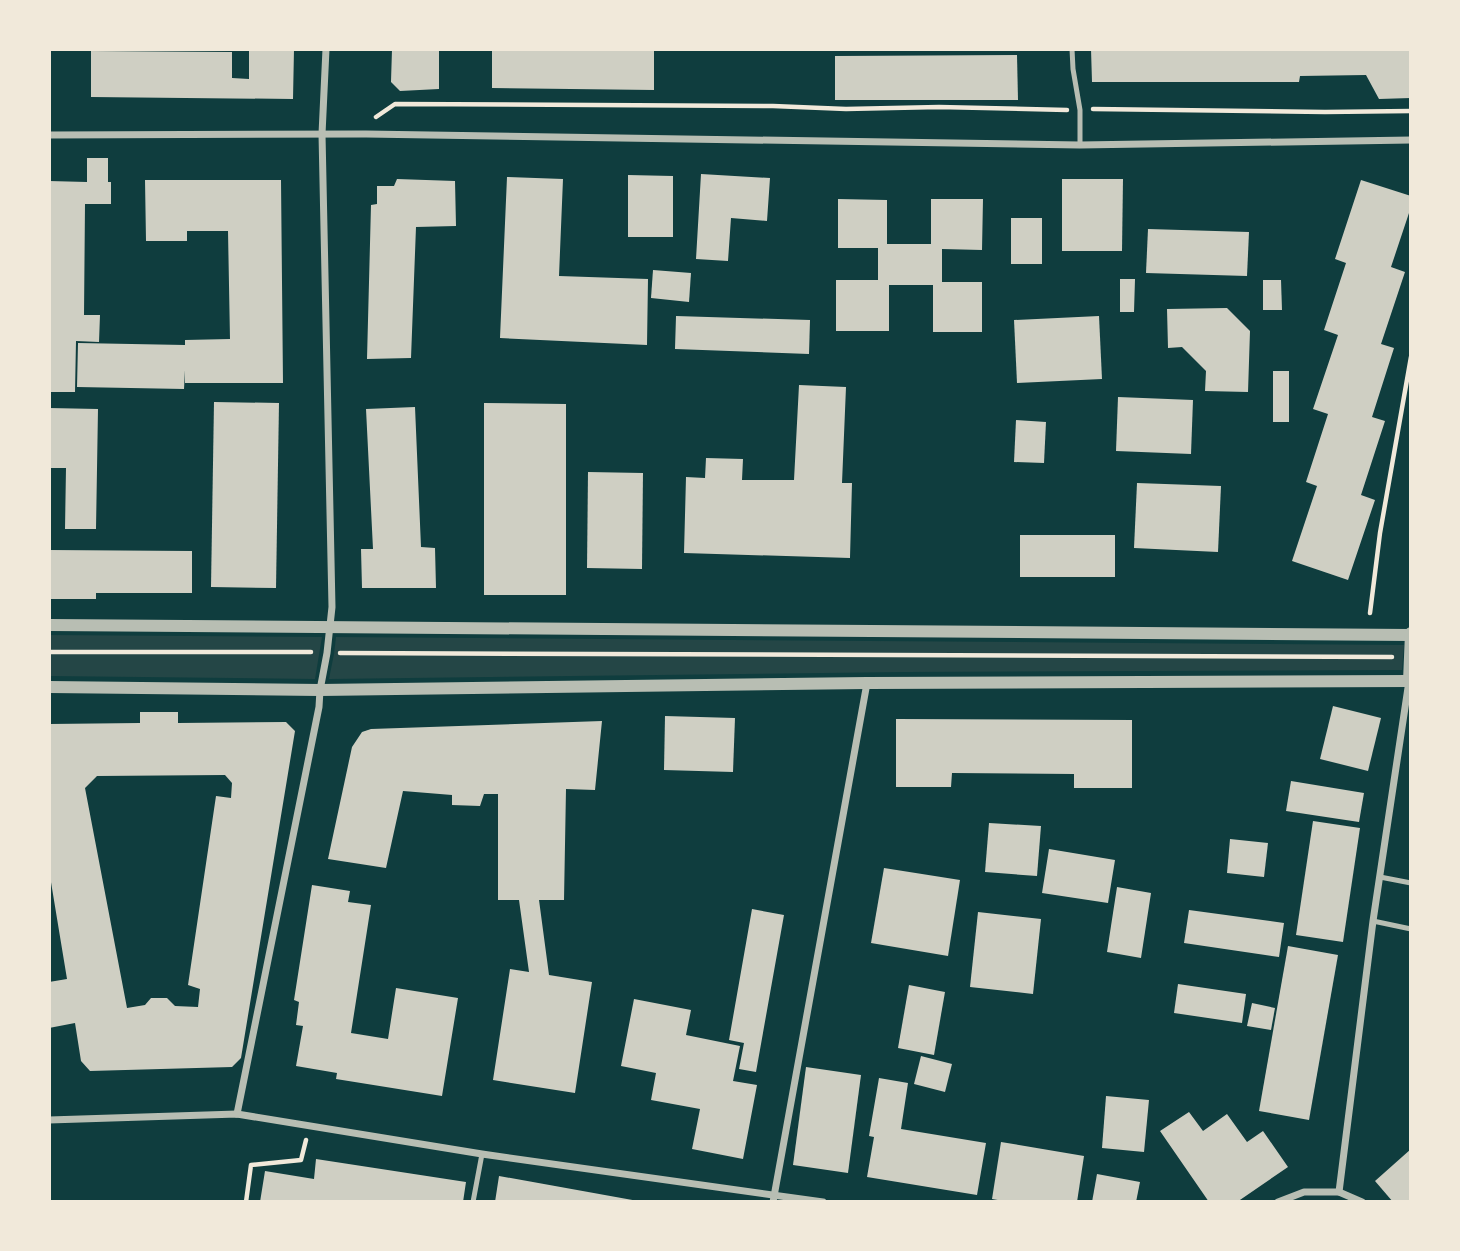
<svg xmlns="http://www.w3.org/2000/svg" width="1460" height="1251" font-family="'Noto Serif',serif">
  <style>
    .green { fill: #244646 }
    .building { fill: #cfcfc3; fill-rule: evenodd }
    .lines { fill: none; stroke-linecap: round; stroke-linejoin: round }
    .path { stroke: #f1e9da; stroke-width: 4.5 }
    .service { stroke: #b8beb3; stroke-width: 5 }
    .minor { stroke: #b8beb3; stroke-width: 7 }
    .tertiary { stroke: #b8beb3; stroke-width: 12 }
  </style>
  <rect width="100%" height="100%" fill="#0f3d3e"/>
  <!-- green -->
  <g class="green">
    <path d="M49,635l273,2 -7,42 -266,-3z"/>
    <path d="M336,637l1068,8 -2,25 -497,2 -576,7 5,-25z"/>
  </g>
  <!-- building -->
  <g class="building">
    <path d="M249,49h45l-1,50 -202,-2v-46l141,1v26l17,1z"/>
    <path d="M392,49h47v40l-39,2 -9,-9z"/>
    <path d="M492,49h162v41l-162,-2z"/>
    <path d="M1091,49h320v49l-32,1 -13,-24 -66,1 -1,6h-207z"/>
    <path d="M1017,55l1,45h-183v-44z"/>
    <path d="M87,158h21v24h3v22h-26l-1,111h16l-1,27 -23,-1 -1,51h-26v-211l38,1z"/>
    <path d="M701,174l69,4 -3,43 -36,-3 -3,43 -32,-2z"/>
    <path d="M628,175l45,1v61h-45z"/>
    <path d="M507,177l56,2 -4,97 89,3 -1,66 -147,-7z"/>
    <path d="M397,179l58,2 1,45 -40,1 -5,131 -44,1 4,-154 6,-1v-18h17z"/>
    <path d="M1062,179h61l-1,72h-60z"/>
    <path d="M145,180h136l2,203h-98v-13l-1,19 -107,-2 1,-44 107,2v-5l45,-1 -2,-108h-41v10h-41z"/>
    <path d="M1361,180l50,16v11l-20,60 14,5 -24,72 13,4 -22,69 13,4 -24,74 14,5 -27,80 -56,-19 25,-75 -11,-4 22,-68 -15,-5 25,-74 -14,-5 22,-67 -11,-4z"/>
    <path d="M838,199l49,1v44h44v-45h52l-1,51 -40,-1v33h40v50h-49v-47h-44v46h-53v-51h42v-32h-40z"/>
    <rect x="1011" y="218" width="31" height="46"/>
    <path d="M1148,229l101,3 -2,44 -101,-3z"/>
    <path d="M653,270l38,3 -2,29 -38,-4z"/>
    <path d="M1120,279h15l-1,33h-14z"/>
    <path d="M1263,280h18l1,30h-19z"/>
    <path d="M1227,308l23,23 -2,61 -43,-1 1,-20 -24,-24 -14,1 -1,-39z"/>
    <path d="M676,316l134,4 -1,34 -134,-5z"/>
    <path d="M1099,316l3,63 -85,4 -3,-63z"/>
    <rect x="1273" y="371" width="16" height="51"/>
    <path d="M799,385l47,2 -4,96h10l-2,75 -166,-5 2,-76 19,1 1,-20 37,1 -1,21h52z"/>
    <path d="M1118,397l75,3 -2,54 -75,-3z"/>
    <path d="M214,402l65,1 -3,185 -65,-1z"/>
    <path d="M484,403l82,1v191h-82z"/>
    <path d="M415,407l6,140 14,1 1,40h-74l-1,-39h12l-7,-140z"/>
    <path d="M49,408l49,1 -2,120h-31l1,-61h-17z"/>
    <path d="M1016,420l30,2 -2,41 -30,-1z"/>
    <path d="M588,472l55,1 -1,96 -55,-1z"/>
    <path d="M1137,483l84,3 -3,66 -84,-4z"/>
    <rect x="1020" y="535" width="95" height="42"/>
    <path d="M49,550l143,1v42h-96v6h-47z"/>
    <path d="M1333,706l48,12 -13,53 -48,-12z"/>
    <path d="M140,712h38v11l108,-1 9,9 -54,327 -9,9 -142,4 -9,-10 -6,-38 -26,5v-46l18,-3 -18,-109v-146l91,-1zM225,775l7,8 -1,15 -15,-2 -28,189 12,4 -2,18 -23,-1 -8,-8h-16l-6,7 -18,3 -42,-220 12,-12z"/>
    <path d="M665,716l70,2 -2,54 -69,-2z"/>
    <path d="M896,719l236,1v68h-58v-14l-122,-1 -1,14h-55z"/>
    <path d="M602,721l-7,69 -29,-1 -2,111h-25l10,75 43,7 -17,111 -82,-13 17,-111 19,3 -10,-72h-21v-106h-14l-4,12 -28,-1v-10l-49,-4 -17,77 -58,-9 24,-112 10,-15 9,-3z"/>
    <path d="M1291,781l73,12 -5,29 -73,-11z"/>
    <path d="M1313,821l47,7 -17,114 -47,-7z"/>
    <path d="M989,823l52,3 -4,50 -52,-4z"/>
    <path d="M1230,839l38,4 -4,34 -37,-4z"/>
    <path d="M1049,849l66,11 -7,43 -66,-10z"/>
    <path d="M884,868l76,12 -12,76 -77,-13z"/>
    <path d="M312,885l38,6 -2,11 23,3 -20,128 37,6 8,-51 62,10 -16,98 -106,-17 1,-6 -41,-7 7,-40 -7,-1 3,-23 -5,-2z"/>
    <path d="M1117,887l34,6 -10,65 -34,-6z"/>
    <path d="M752,909l32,6 -28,157 -17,-3 5,-26 -15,-3z"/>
    <path d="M1189,910l95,13 -5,34 -95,-14z"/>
    <path d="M978,912l63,7 -8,75 -63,-7z"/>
    <path d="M1288,946l50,9 -29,165 -50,-9z"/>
    <path d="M1178,984l68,10 -4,29 -68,-10z"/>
    <path d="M909,985l36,7 -11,63 -36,-7z"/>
    <path d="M634,999l57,11 -5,25 54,11 -7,35 24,4 -14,74 -51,-10 8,-40 -49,-9 5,-27 -35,-7z"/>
    <path d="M1252,1003l23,5 -4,22 -24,-4z"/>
    <path d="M921,1056l31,8 -7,28 -31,-8z"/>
    <path d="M806,1067l55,8 -13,98 -55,-8z"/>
    <path d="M879,1078l29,5 -7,46 85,14 -9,52 -110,-18 7,-40 -5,-1z"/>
    <path d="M1106,1096l43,4 -5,52 -42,-4z"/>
    <path d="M1189,1112l14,19 24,-17 20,28 16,-11 25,36 -51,35h-28l-49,-71z"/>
    <path d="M1001,1142l83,14 -7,46h-68l-17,-3z"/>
    <path d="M1411,1149v53h-18l-18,-21z"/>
    <path d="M316,1159l150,23 -3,20h-203l5,-31 49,8z"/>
    <path d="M1097,1174l43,8 -4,20h-44z"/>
    <path d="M499,1176l139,25v1h-143z"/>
  </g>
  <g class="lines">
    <!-- path -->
    <g class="path">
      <path d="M1093,109l232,3 86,-1"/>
      <path d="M376,117l19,-13 378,2 73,3 93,-2 128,3"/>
      <path d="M1370,613l10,-80 31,-176"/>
      <path d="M49,652h262"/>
      <path d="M340,653l1052,4"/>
      <path d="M246,1202l5,-37 50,-5 5,-20"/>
    </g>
    <!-- service -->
    <g class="service">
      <path d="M1072,49l1,20 7,41v35"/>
      <path d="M1380,877l31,6"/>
      <path d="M1373,921l38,8"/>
      <path d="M473,1202l9,-48"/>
    </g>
    <!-- minor -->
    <g class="minor">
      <path d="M49,135l317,-1 714,11 331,-5"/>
      <path d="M237,1114l82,-407 1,-17 7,-37 5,-46 -10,-473 4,-85"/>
      <path d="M49,1120l188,-6 245,40 341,48"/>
      <path d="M1339,1192l34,-271 36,-240"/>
      <path d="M773,1202l94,-519"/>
      <path d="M1278,1202l26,-10h35l23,10"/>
    </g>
    <!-- tertiary -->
    <g class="tertiary">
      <path d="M49,625l1362,10"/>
      <path d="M1409,681l2,-48"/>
      <path d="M49,687l271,3 547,-7 544,-2"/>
    </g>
  </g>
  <!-- border -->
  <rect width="1460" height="1251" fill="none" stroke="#f1e9da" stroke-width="102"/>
</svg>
